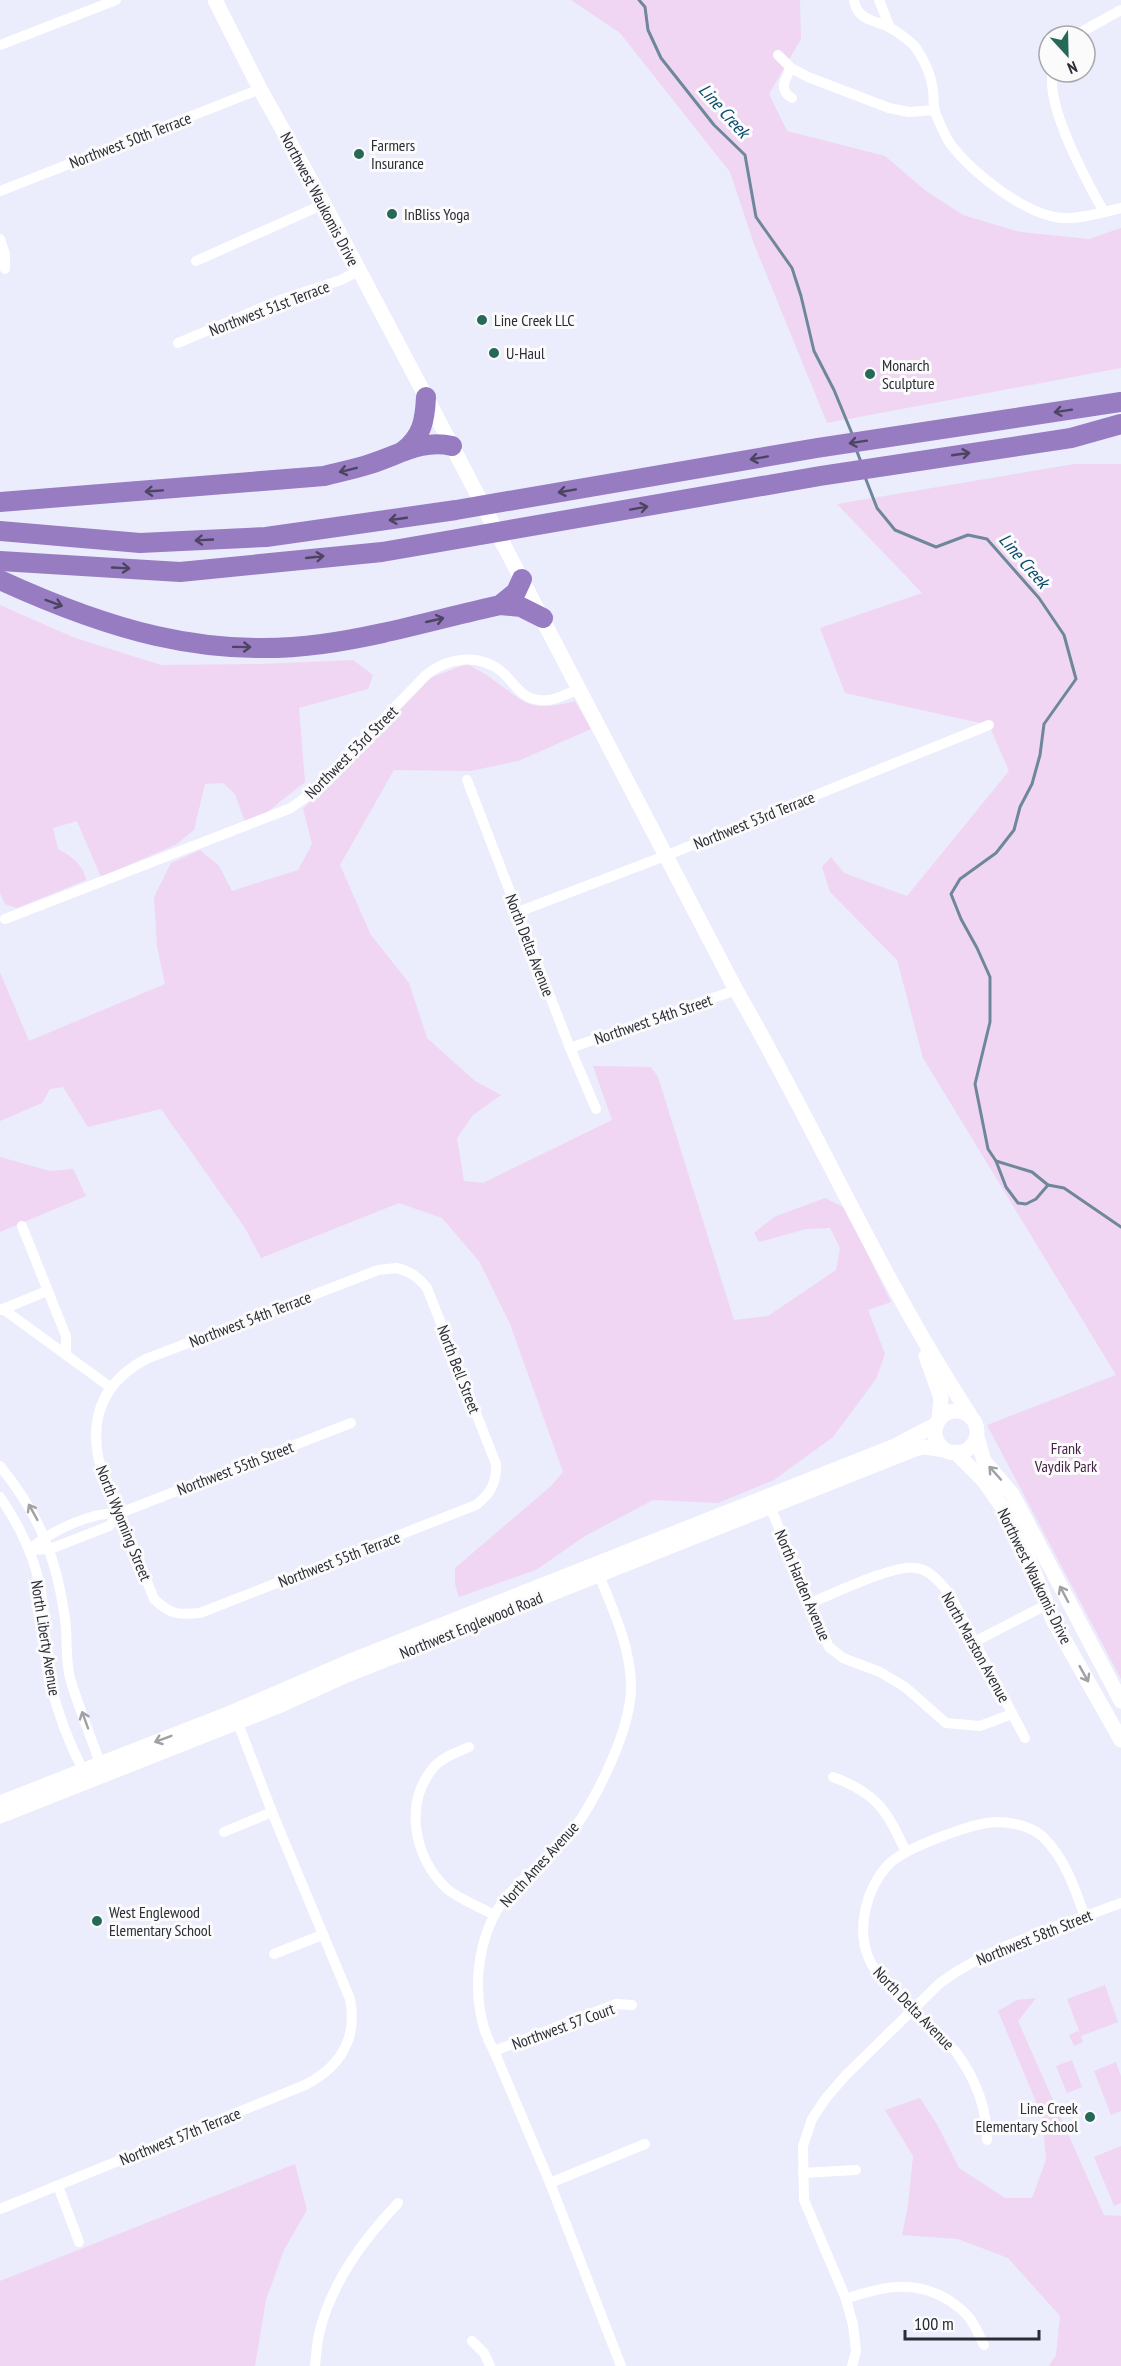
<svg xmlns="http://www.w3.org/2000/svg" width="1121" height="2366" font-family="'PT Sans Narrow',sans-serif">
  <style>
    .green { fill: #f0d6f2 }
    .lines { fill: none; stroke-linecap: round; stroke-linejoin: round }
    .stream { stroke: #6e879b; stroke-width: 3 }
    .minor { stroke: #fff; stroke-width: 10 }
    .secondary { stroke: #fff; stroke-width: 15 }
    .motorway { stroke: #987cc2; stroke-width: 20 }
    .oneway { stroke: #4c4460 }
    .oneway2 { stroke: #a0a0a5 }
    .poi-dot { fill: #276958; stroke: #fbfbfb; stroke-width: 2 }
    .labels { text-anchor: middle; stroke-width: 6; stroke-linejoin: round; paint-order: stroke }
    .street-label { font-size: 16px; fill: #2b2c36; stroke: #fbfbfb }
    .poi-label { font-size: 16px; fill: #2b2c36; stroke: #fbfbfb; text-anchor: start }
    .park-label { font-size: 16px; fill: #421e46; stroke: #fbfbfb }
    .water-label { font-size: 18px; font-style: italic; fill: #084b6c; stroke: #fbfbfb }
  </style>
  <rect width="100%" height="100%" fill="#ebecfc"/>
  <!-- green -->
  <g class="green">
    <path d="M571,0h229l1,39 -32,55 18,37 98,25 41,35 37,24 57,17 69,7 32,-11v140l-294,55 -73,-179 -24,-72 -110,-139z"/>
    <path d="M1074,464h47v1215l-134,-254 129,-50 -193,-317 -26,-98 -67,-68 -8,-25 9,-10 13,16 63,23 102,-125 -20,-46 -144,-32 -25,-65 102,-35 -85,-89z"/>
    <path d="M0,605l75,33 86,27 100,-1 92,-4 20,15 -5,14 -69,19 6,74 -39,31 -21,9 -10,-28 -12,-11 -18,1 -11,46 -17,14 -76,33 -24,-56 -24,7 5,21c13,7 25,15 28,31l-69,28 -12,-4 -5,-11z"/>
    <path d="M467,664c8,5 18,9 25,15 35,25 37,34 83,22l16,28 -73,32 -48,10 -76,-1 -54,95 31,70 38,48 18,55 48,43 26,14 -28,20 -16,23 7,43 19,2 129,-63 -19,-54 58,1 7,10 76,243 34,-4 68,-46 4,-22 -10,-20 -24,1 -47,13 -5,-9 20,-16 51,-19 20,10 46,94 -23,8 17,44 -9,25 -43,58 -59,43 -56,23 -65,-3 -68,36 -49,34 -77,27 -4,-13v-16l96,-82 12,-14 -53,-148 -31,-63 -37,-43 -43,-15 -138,55 -16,-30 -84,-119 -73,18 -25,-40 -13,2 -8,14 -42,18v-149l29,69 136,-57 -8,-38 -3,-49 17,-34 29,-13 19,16 13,25 66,-21 14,-26 -9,-35 129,-132z"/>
    <path d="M0,1157l50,14 23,-2 13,27 -86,36z"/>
    <path d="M1105,1985l13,37 -37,14 2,6 -9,4 -5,-11 9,-4 2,2 -13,-34z"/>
    <path d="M1036,1998l-18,23 86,194 17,1v150h-72l7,-11 4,-39 -52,-58 -50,-19 -56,-4 6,-30 5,-49 -28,-46 35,-12 18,28 21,42 46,30h27l14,-38 -4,-44 -44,-105 19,-11z"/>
    <path d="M1072,2060l10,27 -15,6 -11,-27z"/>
    <path d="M1116,2062l5,14v35l-10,4 -17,-44z"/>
    <path d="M1121,2146v57l-7,3 -20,-49z"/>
    <path d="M295,2164l12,46 -23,40 -18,50 -11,66h-255v-85z"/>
  </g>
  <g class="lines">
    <!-- stream -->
    <g class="stream">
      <path d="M639,0l6,7 3,23 13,28 53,67 31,30 11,62 36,51 9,28 13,55 20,39 19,46"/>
      <path d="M856,449l5,13"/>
      <path d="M865,477l12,31 18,22 41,17 32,-12 19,4 52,59 25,37 12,44 -32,45 -4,31 -8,29 -12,23 -6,23 -18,23 -36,26 -9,15 10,25 16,29 13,29v45l-15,62 13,65 8,12 36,11 16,13 16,3 57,39"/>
      <path d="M996,1161l10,26 12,16 8,1 10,-5 12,-14"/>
    </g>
    <!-- minor -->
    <g class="minor">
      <path d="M854,0c3,21 22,20 37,28 8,5 19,13 25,20 9,13 15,26 17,42 1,7 0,15 2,22 4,10 10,24 16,33 22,28 75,71 112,73 19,1 40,-6 58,-10"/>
      <path d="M879,0l11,28"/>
      <path d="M1074,36l47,-26"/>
      <path d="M0,45l116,-45"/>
      <path d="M778,55l13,13 17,9 81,31 20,4 26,-2"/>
      <path d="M791,68c-6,12 -13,22 1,30"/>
      <path d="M1053,72c-8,33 34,110 51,140"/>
      <path d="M0,191l260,-102"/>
      <path d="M0,239l5,15v15"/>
      <path d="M196,261l128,-57"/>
      <path d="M178,343l102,-43 61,-20 17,-9"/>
      <path d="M467,780l103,268 26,61"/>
      <path d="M518,912l147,-56 324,-131"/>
      <path d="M5,919l286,-111 23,-17 111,-115c22,-19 54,-23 77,-4 13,11 18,26 37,28 14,2 27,-6 40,-11"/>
      <path d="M570,1048l166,-58"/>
      <path d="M22,1226l44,110v17"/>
      <path d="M396,1268c14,3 22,9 31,20l69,176c1,19 -6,30 -20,41l-276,108c-22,2 -29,2 -46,-14l-55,-138c-10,-46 6,-80 47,-102l232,-89z"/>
      <path d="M3,1309l44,-18"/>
      <path d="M0,1310l3,-1 107,78"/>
      <path d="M0,1466c39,48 57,92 65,153 3,20 0,40 5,59 9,31 22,61 32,91"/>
      <path d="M0,1497c20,29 37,65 42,101 4,27 2,55 8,82 7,32 20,66 35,94"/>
      <path d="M768,1502l61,145 14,11 37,14 25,15 41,36 34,3 32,-12"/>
      <path d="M29,1550c22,-19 61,-38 91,-37l231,-90"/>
      <path d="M29,1550l21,-1 59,-23 11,-13"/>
      <path d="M597,1570c15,38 34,76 34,117 0,42 -33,108 -57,142 -18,24 -44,42 -64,64 -36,38 -42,114 -16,158l56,132 71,183"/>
      <path d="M810,1603c23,-9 84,-39 106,-35 15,2 24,15 33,25l76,145"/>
      <path d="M974,1642l72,-37"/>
      <path d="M469,1747c-11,5 -27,10 -35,20 -31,36 -20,90 12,121 9,9 36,20 48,27"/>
      <path d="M833,1777c44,16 54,34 73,75"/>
      <path d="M224,1832l48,-20"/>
      <path d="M274,1954l48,-19"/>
      <path d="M494,2051l122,-47 16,1"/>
      <path d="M987,2140c0,-33 -12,-62 -31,-88 -23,-23 -75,-66 -87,-93 -13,-30 -3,-70 19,-94 16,-17 84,-42 108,-43 16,0 35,4 47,15 22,21 32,52 42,80"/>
      <path d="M803,2173l53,-3"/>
      <path d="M550,2183l95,-39"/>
      <path d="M58,2186l21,56"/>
      <path d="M0,2209l305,-124c35,-18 53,-46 45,-86l-76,-182 -38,-99"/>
      <path d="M846,2299c36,-13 70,-20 104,2 7,5 16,11 21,19 5,8 9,17 13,25"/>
      <path d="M472,2341l12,12 6,13"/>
      <path d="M315,2366c1,-11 2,-22 4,-32 12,-51 44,-94 79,-131"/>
      <path d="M852,2366l4,-15 -3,-26 -7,-26 -42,-99 -1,-54 9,-27 14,-21 20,-23 94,-92c51,-38 122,-57 181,-80"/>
    </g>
    <!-- secondary -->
    <g class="secondary">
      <path d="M215,0l45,89 64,115 128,242 284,544c81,140 145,289 234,425"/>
      <path d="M926,1356l15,42 -2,21"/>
      <circle cx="956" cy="1432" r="21"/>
      <path d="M977,1437l7,24 28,33 109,207"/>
      <path d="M955,1452l29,29 23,33 17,32 29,74 68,120"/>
      <path d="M0,1803l233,-91 120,-52 542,-214 42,-22"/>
      <path d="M0,1816l281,-111 66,-30 568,-226 10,-2 20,3"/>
    </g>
    <!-- motorway -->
    <g class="motorway">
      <path d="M403,451c19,-14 22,-31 23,-54"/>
      <path d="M0,502l324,-26c15,-4 31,-7 46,-12 29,-9 52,-25 82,-18"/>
      <path d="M0,531l140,12 126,-6 190,-27 361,-62 304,-46"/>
      <path d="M0,561l180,11 202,-20 438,-76 251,-38 50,-14"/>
      <path d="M0,580c105,48 205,80 322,64 60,-8 119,-26 178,-39l16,-13 6,-13"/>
      <path d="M500,605l21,2 22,11"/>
    </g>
  </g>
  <!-- one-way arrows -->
  <defs><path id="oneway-shaft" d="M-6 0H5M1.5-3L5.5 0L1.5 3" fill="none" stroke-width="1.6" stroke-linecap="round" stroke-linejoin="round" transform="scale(1.5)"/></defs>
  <g class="oneway">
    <use href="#oneway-shaft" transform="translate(1063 411) rotate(171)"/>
    <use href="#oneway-shaft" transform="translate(858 442) rotate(171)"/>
    <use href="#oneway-shaft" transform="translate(961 454) rotate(-8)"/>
    <use href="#oneway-shaft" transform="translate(759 458) rotate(170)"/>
    <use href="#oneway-shaft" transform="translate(348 470) rotate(166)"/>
    <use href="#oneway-shaft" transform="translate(154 491) rotate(176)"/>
    <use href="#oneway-shaft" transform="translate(567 491) rotate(170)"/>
    <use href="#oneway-shaft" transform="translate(639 508) rotate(-10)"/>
    <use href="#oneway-shaft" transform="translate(398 519) rotate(172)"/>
    <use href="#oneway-shaft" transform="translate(204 540) rotate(177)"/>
    <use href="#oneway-shaft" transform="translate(315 557) rotate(-6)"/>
    <use href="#oneway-shaft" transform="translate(121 568) rotate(3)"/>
    <use href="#oneway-shaft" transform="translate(54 603) rotate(20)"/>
    <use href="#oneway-shaft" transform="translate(435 620) rotate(-13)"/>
    <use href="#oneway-shaft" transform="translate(242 647) rotate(1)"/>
  </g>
  <g class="oneway2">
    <use href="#oneway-shaft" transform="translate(995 1473) rotate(-132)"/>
    <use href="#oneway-shaft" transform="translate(33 1512) rotate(-119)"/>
    <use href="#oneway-shaft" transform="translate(1064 1594) rotate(-118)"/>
    <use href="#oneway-shaft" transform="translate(1084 1674) rotate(61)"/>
    <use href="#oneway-shaft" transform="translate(85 1720) rotate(-110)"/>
    <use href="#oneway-shaft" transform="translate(163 1739) rotate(159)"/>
  </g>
  <!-- markers -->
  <g class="poi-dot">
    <circle cx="359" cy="154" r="6"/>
    <circle cx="392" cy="214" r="6"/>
    <circle cx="482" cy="320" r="6"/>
    <circle cx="494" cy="353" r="6"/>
    <circle cx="870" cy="374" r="6"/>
    <circle cx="97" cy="1921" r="6"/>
    <circle cx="1090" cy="2117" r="6"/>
  </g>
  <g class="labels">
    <!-- street labels -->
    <g class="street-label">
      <text transform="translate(130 140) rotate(-21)" y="6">Northwest 50th Terrace</text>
      <text transform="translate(320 199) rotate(62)" y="6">Northwest Waukomis Drive</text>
      <text transform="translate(269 308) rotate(-21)" y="6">Northwest 51st Terrace</text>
      <text transform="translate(351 752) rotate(-45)" y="6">Northwest 53rd Street</text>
      <text transform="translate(754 820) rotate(-22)" y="6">Northwest 53rd Terrace</text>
      <text transform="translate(530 945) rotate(69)" y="6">North Delta Avenue</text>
      <text transform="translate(653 1019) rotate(-19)" y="6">Northwest 54th Street</text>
      <text transform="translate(250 1319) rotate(-21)" y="6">Northwest 54th Terrace</text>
      <text transform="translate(459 1369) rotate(69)" y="6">North Bell Street</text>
      <text transform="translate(235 1468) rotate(-21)" y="6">Northwest 55th Street</text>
      <text transform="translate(124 1523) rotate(68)" y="6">North Wyoming Street</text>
      <text transform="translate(339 1559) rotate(-21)" y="6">Northwest 55th Terrace</text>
      <text transform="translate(1035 1576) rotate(64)" y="6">Northwest Waukomis Drive</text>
      <text transform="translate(803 1585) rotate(67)" y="6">North Harden Avenue</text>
      <text transform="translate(471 1625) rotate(-22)" y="6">Northwest Englewood Road</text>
      <text transform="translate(46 1638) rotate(81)" y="6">North Liberty Avenue</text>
      <text transform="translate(976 1647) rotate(61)" y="6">North Marston Avenue</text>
      <text transform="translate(539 1864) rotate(-48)" y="6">North Ames Avenue</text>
      <text transform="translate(1034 1937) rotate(-22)" y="6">Northwest 58th Street</text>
      <text transform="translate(914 2008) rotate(46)" y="6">North Delta Avenue</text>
      <text transform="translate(563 2026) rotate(-20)" y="6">Northwest 57 Court</text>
      <text transform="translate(180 2136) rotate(-22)" y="6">Northwest 57th Terrace</text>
    </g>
    <!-- poi labels -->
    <g class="poi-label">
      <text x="371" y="151">Farmers<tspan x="371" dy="18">Insurance</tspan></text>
      <text x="404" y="220">InBliss Yoga</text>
      <text x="494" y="326">Line Creek LLC</text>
      <text x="506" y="359">U-Haul</text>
      <text x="882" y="371">Monarch<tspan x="882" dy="18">Sculpture</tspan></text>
      <text x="109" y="1918">West Englewood<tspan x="109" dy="18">Elementary School</tspan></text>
      <text x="1078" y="2114" text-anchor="end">Line Creek<tspan x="1078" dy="18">Elementary School</tspan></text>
    </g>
    <!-- park labels -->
    <g class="park-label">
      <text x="1066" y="1454">Frank<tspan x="1066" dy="18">Vaydik Park</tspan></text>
    </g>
    <!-- water labels -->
    <g class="water-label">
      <text transform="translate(724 111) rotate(48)" y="6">Line Creek</text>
      <text transform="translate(1024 561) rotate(49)" y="6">Line Creek</text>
    </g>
  </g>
  <!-- north arrow -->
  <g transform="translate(1067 54) rotate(158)"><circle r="28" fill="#fbfbfb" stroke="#a8a8ac" stroke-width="1.5"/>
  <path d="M0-4.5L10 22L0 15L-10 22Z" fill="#276958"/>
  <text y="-9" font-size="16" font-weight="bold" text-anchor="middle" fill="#2b2c36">N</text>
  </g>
  <!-- scale -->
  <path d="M905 2330v9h134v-9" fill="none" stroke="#2b2c36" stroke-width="3"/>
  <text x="914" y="2330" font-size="18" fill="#2b2c36" stroke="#fbfbfb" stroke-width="4.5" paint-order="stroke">100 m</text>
</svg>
